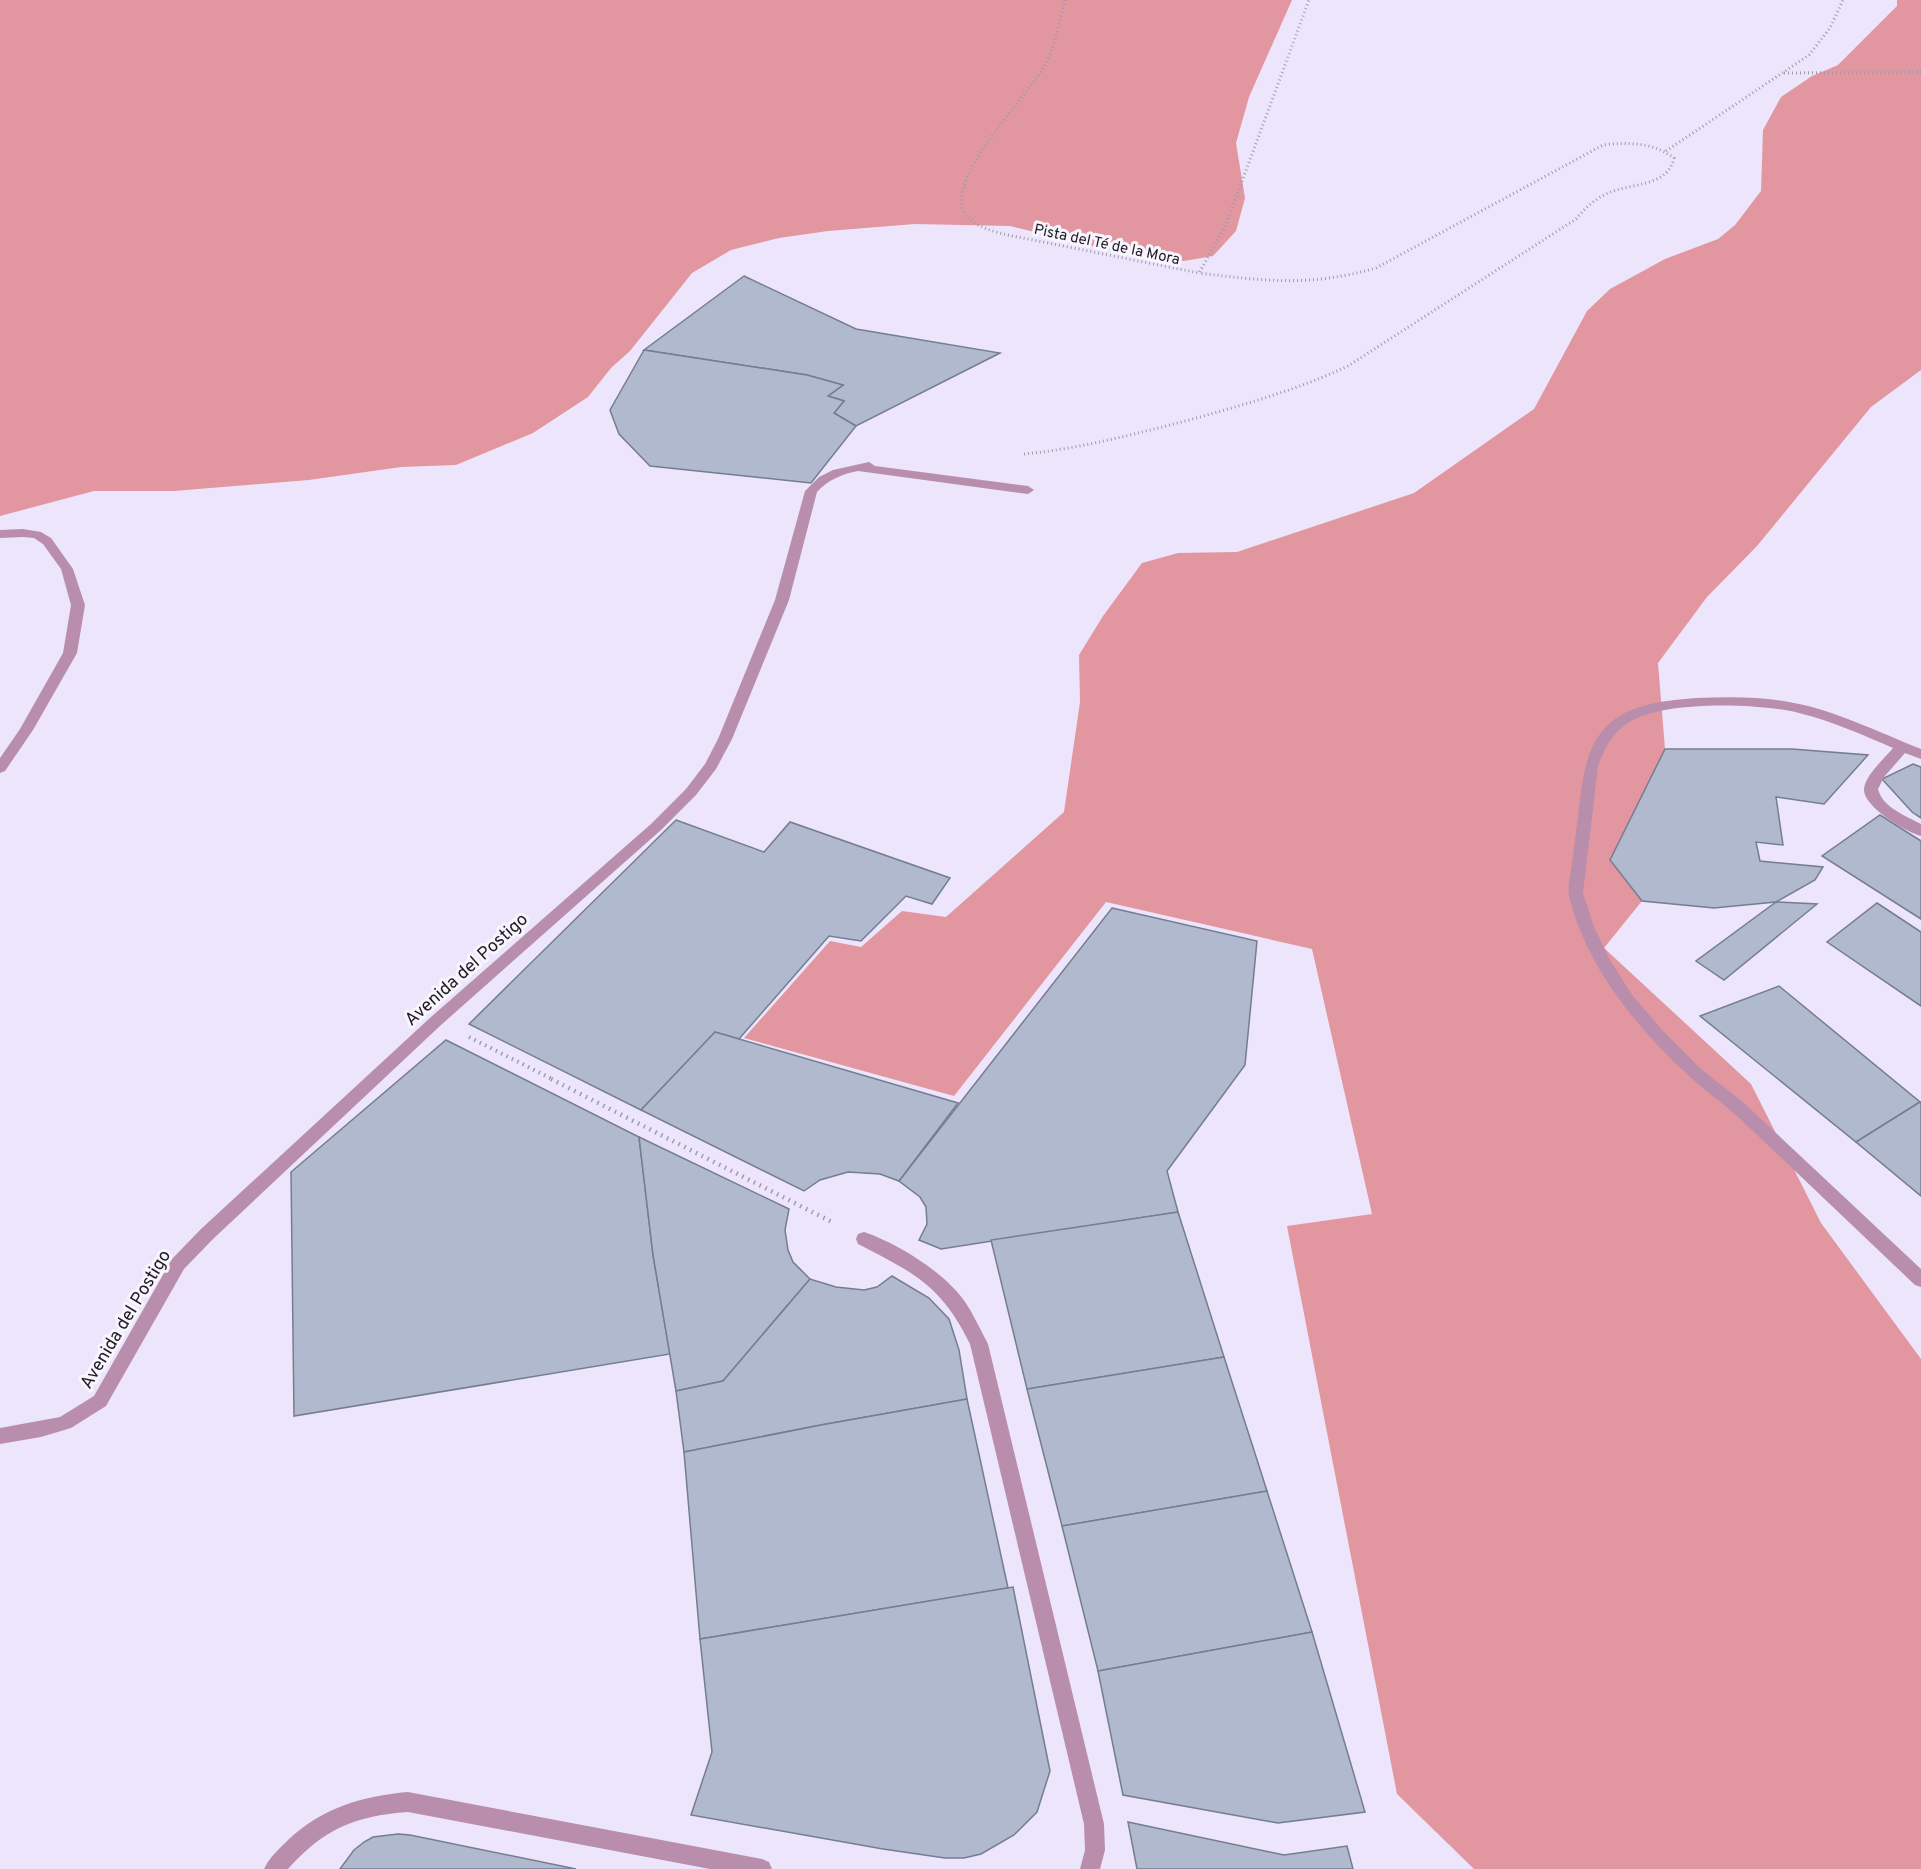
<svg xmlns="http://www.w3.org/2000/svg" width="1921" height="1869" font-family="Overpass,sans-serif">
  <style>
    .forest { fill: #e297a0 }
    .building { fill: #b0b9ce; stroke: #757d90; stroke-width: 1.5 }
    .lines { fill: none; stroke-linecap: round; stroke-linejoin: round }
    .path-far2 { stroke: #a09aaa; stroke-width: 3; stroke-dasharray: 1 3; stroke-linecap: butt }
    .path-far1 { stroke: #a09aaa; stroke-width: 4; stroke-dasharray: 1.5 4.5; stroke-linecap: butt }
    .path { stroke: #a09aaa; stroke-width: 4.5; stroke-dasharray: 1.5 5; stroke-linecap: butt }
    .minor { fill: #b98dac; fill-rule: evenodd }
    .labels { text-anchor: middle; stroke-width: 6; stroke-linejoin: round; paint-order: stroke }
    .far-street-label { font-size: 15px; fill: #1e1b22; stroke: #f8f5fe }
    .street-label { font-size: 18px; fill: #1e1b22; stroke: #f8f5fe }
  </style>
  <rect width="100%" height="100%" fill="#ede5fb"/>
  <!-- forest -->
  <g class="forest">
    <path d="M0,0h1292l-43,97 -13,46 9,55 -9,33 -23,25 -29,5 -67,-9 -107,-26 -95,-2 -87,7 -49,7 -48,12 -39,23 -62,78 -19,17 -23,29 -55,36 -77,32 -55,2 -92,13 -135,11h-80l-94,25z"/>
    <path d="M1897,0h24v370l-50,37 -114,139 -50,51 -49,66 7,86 -55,111 32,41 -38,47 147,136 70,139 100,136v510h-447l-77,-75 -110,-568 85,-12 -60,-265 -206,-47 -152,194 -210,-58 86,-97 31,6 41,-36 44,6 118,-105 16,-110 -1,-47 24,-39 39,-53 36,-10 59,-1 177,-59 120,-84 53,-98 23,-22 55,-30 53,-20 17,-14 26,-34 2,-61 18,-33 31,-21 26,-11 59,-59z"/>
  </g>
  <!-- building -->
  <g class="building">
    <path d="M744,276l112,53 144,24 -144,73 -22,-13 10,-12 -16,-5 15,-11 -36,-10 -163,-25z"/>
    <path d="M644,350l163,25 36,10 -15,11 16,5 -10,12 22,13 -45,57 -161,-17 -31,-32 -9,-24z"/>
    <path d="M1665,749h127l76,6 -44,49 -48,-7 7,48 -27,-3 4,19 63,6 -8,13 -39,22 -62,6 -72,-7 -32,-41z"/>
    <path d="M1913,764l8,3v51l-9,-6 -30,-33z"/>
    <path d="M1880,815l41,26v78l-99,-63z"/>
    <path d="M676,820l88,32 26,-30 160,56 -18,26 -26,-8 -45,45 -32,-5 -90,103 -24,-7 -74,78 -172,-86z"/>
    <path d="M1776,902l41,2 -93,76 -28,-19z"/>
    <path d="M1877,903l44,29v74l-94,-64z"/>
    <path d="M1112,908l145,33 -12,124 -78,106 11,41 -237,37 -22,-9 8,-16 -1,-17 -6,-10 -21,-16z"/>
    <path d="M1779,986l141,116 -64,40 -156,-126z"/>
    <path d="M715,1032l24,7 219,64 -59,78 -19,-7 -32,-2 -28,8 -16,11 -163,-81z"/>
    <path d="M446,1040l193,97 14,118 17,99 -376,62 -3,-244z"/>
    <path d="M1920,1102l1,1v93l-65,-54z"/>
    <path d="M639,1137l150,72 -4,21 3,20 5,12 17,17 -87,102 -47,10 -23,-136z"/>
    <path d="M1178,1212l46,145 -197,32 -36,-149z"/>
    <path d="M892,1276l37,22 20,21 10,31 8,49 -146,26 -137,27 -8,-61 47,-10 87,-102 26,8 28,3 13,-3z"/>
    <path d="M1224,1357l43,134 -205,35 -35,-137z"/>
    <path d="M967,1399l41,189 -308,51 -16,-187 137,-27z"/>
    <path d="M1267,1491l45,141 -214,39 -36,-145z"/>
    <path d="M1013,1587l37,184 -13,41 -23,23 -33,19 -17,4h-19l-62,-9 -192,-34 21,-63 -12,-113z"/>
    <path d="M1312,1632l53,180 -87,11 -155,-28 -25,-124z"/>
    <path d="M1128,1822l156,33 63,-9 6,23h-216z"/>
    <path d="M398,1834l12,1 166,34h-236l14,-19 10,-8 9,-5z"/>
  </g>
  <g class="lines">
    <!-- path-far2 -->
    <g class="path-far2">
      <path d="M1065,0c-6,24 -10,49 -23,70 -18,29 -96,109 -78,142 7,13 25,18 39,22l196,39 26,-46 84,-227"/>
      <path d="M1784,73l137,-1"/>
      <path d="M1666,151l143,-96 21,-27 13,-28"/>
      <path d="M1024,454c54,-5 106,-19 158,-32 57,-16 113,-31 166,-56l228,-147c9,-11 19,-20 32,-26 23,-10 60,-6 66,-35 -22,-16 -45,-16 -71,-13l-227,123c-66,19 -111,13 -177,5"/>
    </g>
    <!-- path-far1 -->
    <path class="path-far1" d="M469,1037l85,43"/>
    <!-- path -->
    <path class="path" d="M551,1079l283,144"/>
    <!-- minor -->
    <g class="minor">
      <path d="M869,462l6,4 153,20 6,4 -6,4 -170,-23c-16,3 -30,9 -41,21l-28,108 -57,139 -16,30 -20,26 -35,35 -220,195 -228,214 -29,30 -78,137 -35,22 -30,9 -41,7v-16l60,-11 34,-21 78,-137 29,-30 230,-212 220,-193 35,-35 19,-25 13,-25 57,-139 30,-109 14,-14 14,-7z"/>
      <path d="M23,529l18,3 10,6 22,31 12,36 -8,48 -44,77 -28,41 -5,2v-15l20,-29 43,-76 8,-48 -10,-36 -18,-25 -9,-6 -11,-1 -23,1v-8z"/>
      <path d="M1696,698c31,-1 62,-2 93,4 46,8 89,30 132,47v10l-16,-6 -21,24 -6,12c4,18 28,27 43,35v12c-15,-4 -57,-29 -57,-46 0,-14 21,-32 29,-42 -30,-13 -61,-27 -94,-35 -40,-10 -134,-13 -170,9 -17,11 -24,26 -31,44l-15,127 11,34 16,33 22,35 32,37 37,37 43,34 177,166v18l-6,-2c-58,-55 -116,-111 -175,-166 -16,-16 -36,-28 -52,-44 -52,-48 -102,-109 -119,-179 -2,-10 2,-22 3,-32 3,-24 6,-48 9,-72 9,-75 45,-89 115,-94z"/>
      <path d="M864,1232c33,11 78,39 99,67 10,14 17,30 25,45l116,480 1,26 -5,19h-20l5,-19 -1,-26 -114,-480c-29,-59 -56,-71 -112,-100l-2,-5 2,-5z"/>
      <path d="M408,1792l354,67 7,3 3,7h-62l-302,-57c-54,4 -84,17 -120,57h-24c5,-11 15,-20 24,-29 34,-32 74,-44 120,-48z"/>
    </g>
  </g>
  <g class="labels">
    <!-- far-street labels -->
    <g class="far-street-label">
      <text transform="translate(1107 244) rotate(12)" y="5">Pista del Té de la Mora</text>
    </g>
    <!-- street labels -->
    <g class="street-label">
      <text transform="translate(466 969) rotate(-42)" y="6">Avenida del Postigo</text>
      <text transform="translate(125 1319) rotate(-59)" y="6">Avenida del Postigo</text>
    </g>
  </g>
</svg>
